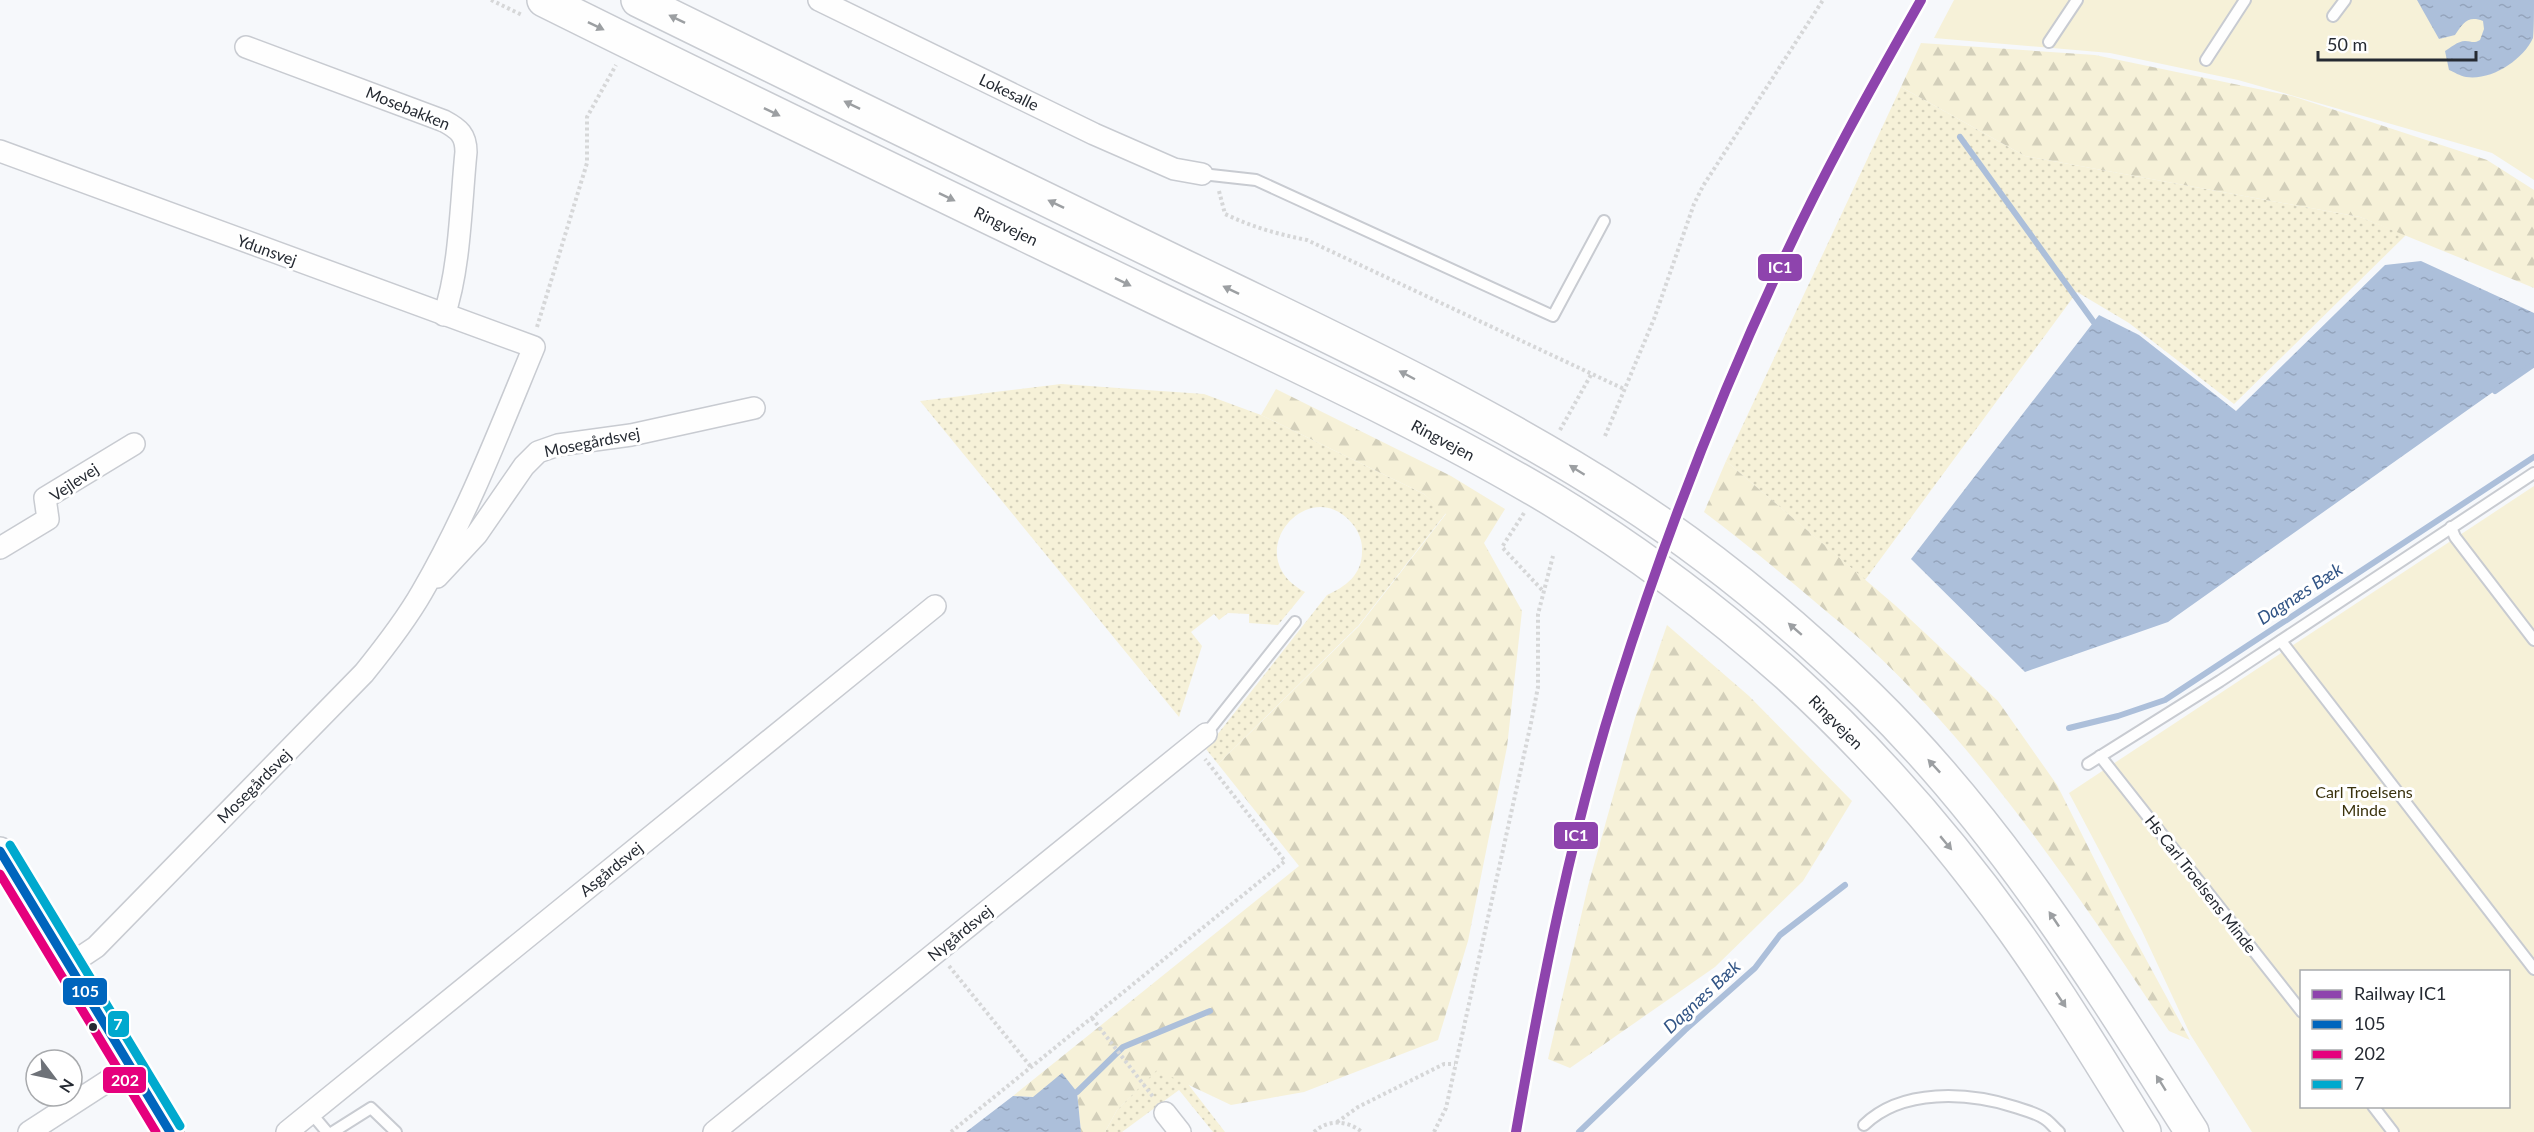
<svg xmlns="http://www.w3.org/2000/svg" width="2534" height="1132" font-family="Lato,sans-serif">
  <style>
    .grass { fill: url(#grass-dots) }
    .forest { fill: url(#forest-firs) }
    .garden { fill: #f6f1d8; fill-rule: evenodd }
    .water { fill: url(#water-ripples) }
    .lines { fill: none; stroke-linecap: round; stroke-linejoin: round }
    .stream { stroke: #acbfda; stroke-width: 6 }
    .service-casing { stroke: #c8cbd1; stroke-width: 14 }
    .minor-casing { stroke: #c8cbd1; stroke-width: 24 }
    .tertiary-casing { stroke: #c8cbd1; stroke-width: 30 }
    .primary-casing { stroke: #c8cbd1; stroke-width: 36 }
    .path { stroke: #d6d7d8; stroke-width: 4; stroke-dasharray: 3 3; stroke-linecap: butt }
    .service { stroke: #fefefe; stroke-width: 10 }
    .minor { stroke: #fefefe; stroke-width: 21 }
    .tertiary { stroke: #fefefe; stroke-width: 27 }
    .primary { stroke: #fefefe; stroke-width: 33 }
    .bus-1-casing { stroke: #fff; stroke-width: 14 }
    .bus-2-casing { stroke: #fff; stroke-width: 14 }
    .bus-3-casing { stroke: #fff; stroke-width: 14 }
    .bus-1 { stroke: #0065bd; stroke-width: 9 }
    .bus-2 { stroke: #e5007d; stroke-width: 9 }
    .bus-3 { stroke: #00a9ce; stroke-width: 9 }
    .rail-1-casing { stroke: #fff; stroke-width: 15 }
    .rail-1 { stroke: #8e44ad; stroke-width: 10 }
    .oneway { fill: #9c9fa2 }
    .bus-dot { fill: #252a32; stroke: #fff; stroke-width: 2 }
    .labels { text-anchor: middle; stroke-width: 6; stroke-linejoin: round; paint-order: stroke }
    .street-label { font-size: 16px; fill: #252a32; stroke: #fff }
    .park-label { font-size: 16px; fill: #3b330e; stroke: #fff }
    .water-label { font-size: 18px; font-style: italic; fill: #315485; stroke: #fff }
    .line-badge { stroke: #fff; stroke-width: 2 }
    .badge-label { font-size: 16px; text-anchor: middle; font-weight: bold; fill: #fff }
  </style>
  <defs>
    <pattern id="grass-dots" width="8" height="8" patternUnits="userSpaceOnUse" patternTransform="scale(1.5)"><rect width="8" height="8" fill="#f6f1d8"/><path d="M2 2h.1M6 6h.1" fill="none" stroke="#d3cfba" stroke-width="1.8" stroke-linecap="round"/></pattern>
    <pattern id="forest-firs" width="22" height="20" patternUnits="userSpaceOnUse" patternTransform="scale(1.5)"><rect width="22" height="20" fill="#f6f1d8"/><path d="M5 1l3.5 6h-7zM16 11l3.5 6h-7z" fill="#d3cfba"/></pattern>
    <pattern id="water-ripples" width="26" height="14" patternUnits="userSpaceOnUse" patternTransform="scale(1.5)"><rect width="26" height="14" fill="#acbfda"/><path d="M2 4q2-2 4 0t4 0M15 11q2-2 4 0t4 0" fill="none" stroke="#94a4bc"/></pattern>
  </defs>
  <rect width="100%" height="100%" fill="#f6f8fb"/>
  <!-- grass -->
  <g class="grass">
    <path d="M1901,87l124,69 335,61 46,18 -172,169 -105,-81 -52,-31 -212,288 -139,-119z"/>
    <path d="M1061,384l143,10 57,21 163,79 22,19 -87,112 -141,139 -12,-15 121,-154c18,-8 35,-20 35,-43 1,-13 -5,-24 -14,-33 -44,-42 -109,38 -43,73l-27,33 -29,-2v-9l-21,-1 -9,7 -5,-6 -23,18 11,14 -23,71 -259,-316z"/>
    <path d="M1157,1069l31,15 37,48h-12l-34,-42 -57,42h-17l12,-22z"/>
  </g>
  <!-- forest -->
  <g class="forest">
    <path d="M1921,43l174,12 197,41 195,64 47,30v98l-174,-71 -335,-61 -124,-69z"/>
    <path d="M1276,389l175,87 54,33 -21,34 38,68 -15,136 -39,194 -30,99 -134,52 -73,13 -74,-35 -40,40 -12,22h-24l-4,-40 -44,5 -20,-1 286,-230 -81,-102 141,-138 87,-112 -22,-20 -163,-79z"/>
    <path d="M1726,461l170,145 102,95 59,84 72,143 61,112 -21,-9c-89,-133 -179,-270 -297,-381 -16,-16 -35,-29 -52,-44 -38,-32 -76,-64 -116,-94z"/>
    <path d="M1667,625l82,71 103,105 -49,80 -88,86 -145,101 -22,-9 40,-173 47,-168z"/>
  </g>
  <!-- garden -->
  <g class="garden">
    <path d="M1954,0h580v180l-42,-27 -254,-73 -128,-27 -176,-15z"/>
    <path d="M2534,486v646h-282l-62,-98 -48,-103 -73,-138zM2302,972h206v134h-206z"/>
  </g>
  <!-- water -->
  <g class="water">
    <path d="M2417,0h117c0,11 0,28 -1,38 -10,22 -42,43 -67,39 -6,-1 -12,-5 -17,-7l-4,-19c5,-3 13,-10 20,-10 7,0 8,3 15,-1l4,-11 -1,-8c-16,-6 -20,3 -28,14l-16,4z"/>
    <path d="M2421,261l113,52v50l-366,259 -143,50 -114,-113 188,-244 40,20 97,76 149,-146z"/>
    <path d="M1062,1073l15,19 4,40h-115l47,-36 20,1z"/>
  </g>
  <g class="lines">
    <!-- stream -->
    <g class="stream">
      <path d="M1960,137l138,191"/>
      <path d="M2495,391l39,-27"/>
      <path d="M2069,728l49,-12 47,-16 369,-243"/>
      <path d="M1077,1092l46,-45 87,-36"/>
      <path d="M1579,1132l106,-102 70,-62 25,-33 65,-50"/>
    </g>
    <defs>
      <g id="service">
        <path d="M2333,16l12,-16"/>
        <path d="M2049,42l28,-42"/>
        <path d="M2206,60l39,-60"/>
        <path d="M1202,174l54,6 297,136 51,-95"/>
        <path d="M2451,527l4,10 79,103"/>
        <path d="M2281,641l253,328"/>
        <path d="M1206,734l89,-112"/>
        <path d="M2100,756l202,256"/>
        <path d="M2088,764l132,-83 314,-208"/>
        <path d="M2373,1106l20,26"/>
        <path d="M311,1113l16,19"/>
        <path d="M1864,1125c38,-37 104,-33 151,-18 9,3 22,6 30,12 5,3 9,9 14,13"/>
        <path d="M333,1132l38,-24 25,24"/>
      </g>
      <g id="minor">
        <path d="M819,0l275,134 80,35 28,5"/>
        <path d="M246,47l198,74c15,8 22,14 22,31 -5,49 -6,118 -22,163"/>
        <path d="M0,151l534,196c-34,82 -67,168 -112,245 -16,28 -37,55 -58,81l-268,274 -27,18"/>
        <path d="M0,548l48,-29 -3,-21 89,-54"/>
        <path d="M437,577l40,-43 47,-68 14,-14 20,-7 73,-10 123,-27"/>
        <path d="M1165,1113l15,19"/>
        <path d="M29,1132l102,-66"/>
        <path d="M287,1132l648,-526"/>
        <path d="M714,1132l492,-398"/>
      </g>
      <path id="tertiary" d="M0,851l170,281"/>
      <g id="primary">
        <path d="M544,0c201,100 403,197 606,295 135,65 274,128 403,205 82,50 162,110 234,174 84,76 160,163 226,255 47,66 89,135 131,203"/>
        <path d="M638,0c180,89 360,176 541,264 151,73 304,144 445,235 88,57 170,125 245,198 131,128 226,282 323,435"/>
      </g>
    </defs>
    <!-- service casing -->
    <use href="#service" class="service-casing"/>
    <!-- minor casing -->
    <use href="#minor" class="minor-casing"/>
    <!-- tertiary casing -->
    <use href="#tertiary" class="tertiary-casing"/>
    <!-- primary casing -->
    <use href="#primary" class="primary-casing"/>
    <!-- path -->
    <g class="path">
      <path d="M491,0l31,15"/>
      <path d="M1219,191l6,23c27,13 52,20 82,26l317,149"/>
      <path d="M537,327l50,-164v-46l29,-52"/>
      <path d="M1560,430l32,-57"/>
      <path d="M1605,436l49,-117 40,-115 9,-18 120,-186"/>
      <path d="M1524,513l-22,34 41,44"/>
      <path d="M949,966l82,101"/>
      <path d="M1092,1018l62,80"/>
      <path d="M1337,1122l21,-15 86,-43h11"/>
      <path d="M951,1132l334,-271 -80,-102"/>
      <path d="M1314,1132c14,-13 33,-12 48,0"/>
      <path d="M1434,1132l12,-24 85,-385 7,-36v-73l15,-58"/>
    </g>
    <!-- service -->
    <use href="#service" class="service"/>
    <!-- minor -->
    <use href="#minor" class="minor"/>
    <!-- tertiary -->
    <use href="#tertiary" class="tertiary"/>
    <!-- primary -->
    <use href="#primary" class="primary"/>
    <defs>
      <path id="bus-1" d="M0,851l170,281"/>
      <path id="bus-2" d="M0,874l156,258"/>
      <path id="bus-3" d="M10,845l170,281"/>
    </defs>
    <!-- bus-1 casing -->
    <use href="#bus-1" class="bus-1-casing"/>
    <!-- bus-2 casing -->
    <use href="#bus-2" class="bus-2-casing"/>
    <!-- bus-3 casing -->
    <use href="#bus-3" class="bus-3-casing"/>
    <!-- bus-1 -->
    <use href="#bus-1" class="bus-1"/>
    <!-- bus-2 -->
    <use href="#bus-2" class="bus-2"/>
    <!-- bus-3 -->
    <use href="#bus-3" class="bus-3"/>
    <defs>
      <path id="rail-1" d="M1516,1132c26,-150 55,-299 101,-444 45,-143 99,-283 162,-419 42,-92 92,-181 142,-269"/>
    </defs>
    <!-- rail-1 casing -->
    <use href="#rail-1" class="rail-1-casing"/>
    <!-- rail-1 -->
    <use href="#rail-1" class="rail-1"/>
  </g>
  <!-- one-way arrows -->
  <defs><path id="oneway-solid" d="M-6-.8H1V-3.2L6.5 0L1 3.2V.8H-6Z" transform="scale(1.5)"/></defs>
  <g class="oneway">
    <use href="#oneway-solid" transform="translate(677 19) rotate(-154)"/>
    <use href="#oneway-solid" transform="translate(596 26) rotate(26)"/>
    <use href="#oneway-solid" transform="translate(852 105) rotate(-154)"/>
    <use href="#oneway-solid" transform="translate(772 112) rotate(26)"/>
    <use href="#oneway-solid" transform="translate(947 197) rotate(26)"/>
    <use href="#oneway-solid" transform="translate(1056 204) rotate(-154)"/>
    <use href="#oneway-solid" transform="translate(1123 282) rotate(26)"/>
    <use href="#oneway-solid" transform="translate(1231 290) rotate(-154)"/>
    <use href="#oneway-solid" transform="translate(1407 375) rotate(-152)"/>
    <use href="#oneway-solid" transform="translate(1577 470) rotate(-148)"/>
    <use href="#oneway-solid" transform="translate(1795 629) rotate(-139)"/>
    <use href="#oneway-solid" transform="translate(1934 766) rotate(-133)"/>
    <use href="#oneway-solid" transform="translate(1946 843) rotate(50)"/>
    <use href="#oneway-solid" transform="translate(2054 919) rotate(-124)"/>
    <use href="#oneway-solid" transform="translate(2061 1000) rotate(56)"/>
    <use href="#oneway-solid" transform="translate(2161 1083) rotate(-122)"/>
  </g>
  <!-- markers -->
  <circle class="bus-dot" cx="93" cy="1027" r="5"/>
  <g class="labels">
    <!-- street labels -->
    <g class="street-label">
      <text transform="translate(1009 92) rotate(26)" y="6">Lokesalle</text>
      <text transform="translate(408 108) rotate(22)" y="6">Mosebakken</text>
      <text transform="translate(1006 226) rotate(26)" y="6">Ringvejen</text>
      <text transform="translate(267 250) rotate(20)" y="6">Ydunsvej</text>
      <text transform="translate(1443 440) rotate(28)" y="6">Ringvejen</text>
      <text transform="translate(592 442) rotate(-11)" y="6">Mosegårdsvej</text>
      <text transform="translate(74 482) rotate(-34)" y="6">Vejlevej</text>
      <text transform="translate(1836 722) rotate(45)" y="6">Ringvejen</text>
      <text transform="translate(254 786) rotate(-45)" y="6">Mosegårdsvej</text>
      <text transform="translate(611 869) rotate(-39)" y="6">Asgårdsvej</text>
      <text transform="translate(2201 884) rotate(52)" y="6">Hs Carl Troelsens Minde</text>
      <text transform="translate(960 933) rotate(-39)" y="6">Nygårdsvej</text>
    </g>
    <!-- park labels -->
    <g class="park-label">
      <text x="2364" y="798">Carl Troelsens<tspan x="2364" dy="18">Minde</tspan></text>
    </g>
    <!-- water labels -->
    <g class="water-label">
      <text transform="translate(2300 594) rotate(-33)" y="6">Dagnæs Bæk</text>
      <text transform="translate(1702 997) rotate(-43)" y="6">Dagnæs Bæk</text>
    </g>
  </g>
  <g class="line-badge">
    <rect x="1757" y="253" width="46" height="29" rx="6" fill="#8e44ad"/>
    <rect x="1553" y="821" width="46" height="29" rx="6" fill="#8e44ad"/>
    <rect x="62" y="977" width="46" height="29" rx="6" fill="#0065bd"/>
    <rect x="107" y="1010" width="23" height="28" rx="6" fill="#00a9ce"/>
    <rect x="102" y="1066" width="45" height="28" rx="6" fill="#e5007d"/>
  </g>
  <g class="badge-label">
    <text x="1780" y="273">IC1</text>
    <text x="1576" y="841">IC1</text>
    <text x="85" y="997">105</text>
    <text x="118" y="1030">7</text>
    <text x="125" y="1086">202</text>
  </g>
  <!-- legend -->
  <rect x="2300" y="970" width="210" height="138" fill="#ffffff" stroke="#a8aaad" stroke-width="1.5"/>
  <rect x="2312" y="990" width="30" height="9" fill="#8e44ad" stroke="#a8aaad" stroke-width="1.5"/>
  <text x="2354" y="1000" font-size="18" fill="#252a32">Railway IC1</text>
  <rect x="2312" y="1020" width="30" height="9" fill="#0065bd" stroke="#a8aaad" stroke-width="1.5"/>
  <text x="2354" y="1030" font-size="18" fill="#252a32">105</text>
  <rect x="2312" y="1050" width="30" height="9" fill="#e5007d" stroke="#a8aaad" stroke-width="1.5"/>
  <text x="2354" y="1060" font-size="18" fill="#252a32">202</text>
  <rect x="2312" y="1080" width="30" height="9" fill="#00a9ce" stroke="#a8aaad" stroke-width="1.5"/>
  <text x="2354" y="1090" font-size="18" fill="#252a32">7</text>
  <!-- north arrow -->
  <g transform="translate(54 1078) rotate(122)"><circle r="28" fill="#ffffff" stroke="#a8aaad" stroke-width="1.5"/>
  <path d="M0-4.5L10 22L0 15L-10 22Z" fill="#6e7278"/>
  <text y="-9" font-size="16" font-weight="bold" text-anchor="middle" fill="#252a32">N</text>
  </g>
  <!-- scale -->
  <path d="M2318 51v9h158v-9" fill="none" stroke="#252a32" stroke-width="3"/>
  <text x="2327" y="51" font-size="18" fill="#252a32" stroke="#ffffff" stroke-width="4.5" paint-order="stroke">50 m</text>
</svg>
